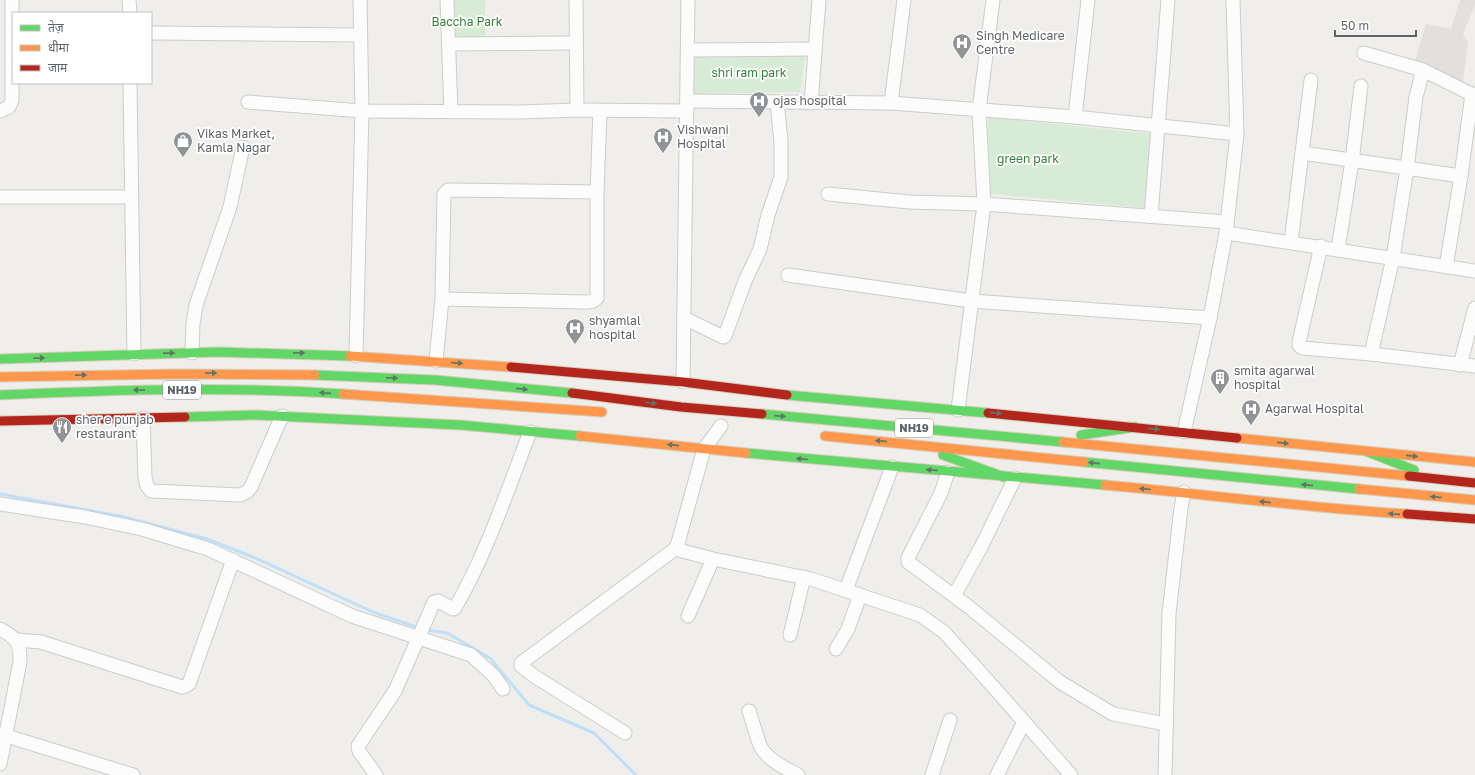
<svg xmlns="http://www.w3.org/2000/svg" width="1475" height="775" font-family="'Golos Text','Noto Sans Devanagari',sans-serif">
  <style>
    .education { fill: #e2e0da }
    .green { fill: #d8ebd6 }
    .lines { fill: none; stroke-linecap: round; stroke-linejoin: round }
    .stream { stroke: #bfe0f9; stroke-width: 3 }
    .street-casing { stroke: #cbcccc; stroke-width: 15 }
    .fast-casing { stroke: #d7ceb8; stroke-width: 11 }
    .slow-casing { stroke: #d7ceb8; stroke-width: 11 }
    .jam-casing { stroke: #d7ceb8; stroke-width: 11 }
    .street { stroke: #fdfcfc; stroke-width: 13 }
    .fast { stroke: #63d668; stroke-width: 9 }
    .slow { stroke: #ff974d; stroke-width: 9 }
    .jam { stroke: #b3261e; stroke-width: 9 }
    .oneway { fill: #607468 }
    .labels { text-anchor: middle; stroke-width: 3.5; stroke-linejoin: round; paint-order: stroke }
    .shield { fill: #fff; stroke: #8f9295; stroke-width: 1 }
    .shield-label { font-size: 11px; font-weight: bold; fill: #5f6368 }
    .park-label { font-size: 12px; fill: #348238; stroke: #fff }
    .poi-label { font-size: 12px; fill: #5f6368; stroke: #fff; text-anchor: start }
  </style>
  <rect width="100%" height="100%" fill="#efeeea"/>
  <!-- education -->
  <path class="education" d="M1460,0h15v4l-12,30 5,9 -6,45 -49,-21 13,-43 25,5z"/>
  <!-- green -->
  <g class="green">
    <path d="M447,0h38v44h-36z"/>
    <path d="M806,52l-6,40 -106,2 1,-40z"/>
    <path d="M988,117l165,17 -7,74 -156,-14z"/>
  </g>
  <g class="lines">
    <!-- stream -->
    <g class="stream">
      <path d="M0,494l120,22 87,23 46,18 120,55 46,16"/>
      <path d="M427,630l20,3 43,25 39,47 65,28 42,42"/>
    </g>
    <defs>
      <g id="street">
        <path d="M129,0l1,13"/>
        <path d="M447,0l4,112"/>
        <path d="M576,0l1,110"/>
        <path d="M151,33l209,2"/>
        <path d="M449,44l126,-1"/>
        <path d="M688,50l127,-1"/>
        <path d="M1364,53l59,17 52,26"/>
        <path d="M130,83l4,271"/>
        <path d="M687,101l204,2 184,14 162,17"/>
        <path d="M248,102l114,9 158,1 57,-2 110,1"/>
        <path d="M811,103l8,-103"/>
        <path d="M891,103l13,-103"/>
        <path d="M0,111l9,-4 3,-7v-100"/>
        <path d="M1075,117l13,-117"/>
        <path d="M1302,153l159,23"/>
        <path d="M828,194l81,8 75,2 243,18"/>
        <path d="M0,197h131"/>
        <path d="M1151,216l17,-216"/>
        <path d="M1226,233l249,38"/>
        <path d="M1291,242l20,-162"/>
        <path d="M1321,246l-22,96v3l3,3 69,6 104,12"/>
        <path d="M1338,249l14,-88 9,-75"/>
        <path d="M1446,267l15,-91 11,-82"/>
        <path d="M788,275l183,26 239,17"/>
        <path d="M442,299l145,3 6,-1 4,-3v-106l3,-82"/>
        <path d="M684,318l39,19 2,-1 20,-55 15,-32 8,-34 13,-38v-35l-4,-40"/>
        <path d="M192,353l1,-29 3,-19 34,-98 13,-60"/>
        <path d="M1371,354l22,-96 14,-90 9,-71 7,-27"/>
        <path d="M356,356l6,-245 -2,-111"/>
        <path d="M436,361l6,-62 2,-105 4,-4 149,2"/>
        <path d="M1460,365l15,-57"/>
        <path d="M683,382l5,-382"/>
        <path d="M958,410l26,-206 -5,-94 14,-110"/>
        <path d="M143,418l2,59 2,9 4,5 89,4 7,-3 4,-5 31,-71"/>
        <path d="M1184,432l26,-114 16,-85 11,-99 -4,-134"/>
        <path d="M948,472l-7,21 -33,65v4l61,45 91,75 53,32 53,10"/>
        <path d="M0,504l85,13 57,12 66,20 144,67 119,39 23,21 9,13"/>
        <path d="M675,549l38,10 98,20 109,36 24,17 45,50 82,93"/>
        <path d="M846,590l46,-123"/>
        <path d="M954,596l27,-49 34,-69"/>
        <path d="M688,616l25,-57"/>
        <path d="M0,629c17,9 20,13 20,33l-20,102"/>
        <path d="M790,635l14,-58"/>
        <path d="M17,640l24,2 141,45 3,-1 4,-2 44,-124"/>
        <path d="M836,649l12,-20 12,-34"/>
        <path d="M749,711l11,35c9,15 23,21 38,29"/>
        <path d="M625,733l-91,-57 -13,-10v-3l154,-114 3,-6 26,-94 17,-23"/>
        <path d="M0,734l133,41"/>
        <path d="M376,775l-17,-24 -1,-5 37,-55 39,-89 4,-1 15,8 2,-1c32,-55 52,-117 75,-176"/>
        <path d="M932,775l18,-55"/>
        <path d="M997,775l27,-53"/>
        <path d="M1165,775l4,-162 12,-105 3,-16"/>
      </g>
      <g id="fast">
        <path d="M0,359l218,-7 132,4"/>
        <path d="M315,375l120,5 137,13"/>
        <path d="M0,395c114,-5 229,-9 343,-1"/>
        <path d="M787,395l201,18"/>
        <path d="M762,414l301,28"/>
        <path d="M185,417l70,-2 205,10 120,11"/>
        <path d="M1081,435l54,-8"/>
        <path d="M1368,452l46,18"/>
        <path d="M746,453l359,32"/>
        <path d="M943,455l61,22"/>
        <path d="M1084,462l275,27"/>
      </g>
      <g id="slow">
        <path d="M350,356l161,11"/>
        <path d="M0,377l176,-3 139,1"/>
        <path d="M343,394l259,18"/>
        <path d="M580,436l166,17"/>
        <path d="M825,436l259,26"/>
        <path d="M1237,438l238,24"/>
        <path d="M1063,442l346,34"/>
        <path d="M1105,485c101,9 201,23 302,29"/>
        <path d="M1359,489l116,11"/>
      </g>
      <g id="jam">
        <path d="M511,367l172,15 104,13"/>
        <path d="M572,393l109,14 81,7"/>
        <path d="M988,413l249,25"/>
        <path d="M0,421l185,-4"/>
        <path d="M1409,476l66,7"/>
        <path d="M1407,514l68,5"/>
      </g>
    </defs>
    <!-- street casing -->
    <use href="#street" class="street-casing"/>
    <!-- fast casing -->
    <use href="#fast" class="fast-casing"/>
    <!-- slow casing -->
    <use href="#slow" class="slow-casing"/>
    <!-- jam casing -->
    <use href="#jam" class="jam-casing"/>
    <!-- street -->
    <use href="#street" class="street"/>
    <!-- fast -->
    <use href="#fast" class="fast"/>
    <!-- slow -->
    <use href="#slow" class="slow"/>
    <!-- jam -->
    <use href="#jam" class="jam"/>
  </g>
  <!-- one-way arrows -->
  <defs><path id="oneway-solid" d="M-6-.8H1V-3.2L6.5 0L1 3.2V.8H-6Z"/></defs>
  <g class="oneway">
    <use href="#oneway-solid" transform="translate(169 353) rotate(-1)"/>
    <use href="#oneway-solid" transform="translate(299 353) rotate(1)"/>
    <use href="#oneway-solid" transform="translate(39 358) rotate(-2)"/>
    <use href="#oneway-solid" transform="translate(457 363) rotate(5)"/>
    <use href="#oneway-solid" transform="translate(211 373) rotate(-1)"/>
    <use href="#oneway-solid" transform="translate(81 375) rotate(-1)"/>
    <use href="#oneway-solid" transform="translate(392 378) rotate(3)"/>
    <use href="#oneway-solid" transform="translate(522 389) rotate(6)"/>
    <use href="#oneway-solid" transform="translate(139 390) rotate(-179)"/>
    <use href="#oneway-solid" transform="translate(325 393) rotate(-176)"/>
    <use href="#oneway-solid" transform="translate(651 403) rotate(8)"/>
    <use href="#oneway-solid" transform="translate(996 413) rotate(6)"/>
    <use href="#oneway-solid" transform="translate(780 416) rotate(5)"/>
    <use href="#oneway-solid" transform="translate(1154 429) rotate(5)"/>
    <use href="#oneway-solid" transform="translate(881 441) rotate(-175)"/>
    <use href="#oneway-solid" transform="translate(1283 443) rotate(6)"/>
    <use href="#oneway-solid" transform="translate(673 445) rotate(-174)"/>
    <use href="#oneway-solid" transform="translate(1412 456) rotate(6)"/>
    <use href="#oneway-solid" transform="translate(802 459) rotate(-175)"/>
    <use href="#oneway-solid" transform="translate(1094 463) rotate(-174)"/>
    <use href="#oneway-solid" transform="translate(932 470) rotate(-175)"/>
    <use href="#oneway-solid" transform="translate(1307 485) rotate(-174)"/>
    <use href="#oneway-solid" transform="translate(1145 489) rotate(-175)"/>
    <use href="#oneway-solid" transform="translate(1436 497) rotate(-175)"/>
    <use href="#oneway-solid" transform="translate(1265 502) rotate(-174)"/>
    <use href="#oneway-solid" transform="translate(1394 514) rotate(-176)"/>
  </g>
  <!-- icons -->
  <defs>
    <symbol id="hospital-pin" viewBox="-11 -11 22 30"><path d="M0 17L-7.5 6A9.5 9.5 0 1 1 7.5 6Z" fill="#919496" stroke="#fff"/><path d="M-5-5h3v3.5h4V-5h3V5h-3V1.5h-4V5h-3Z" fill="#fff"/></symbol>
    <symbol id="shop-pin" viewBox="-11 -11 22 30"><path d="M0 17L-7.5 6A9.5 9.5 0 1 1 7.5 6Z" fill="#919496" stroke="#fff"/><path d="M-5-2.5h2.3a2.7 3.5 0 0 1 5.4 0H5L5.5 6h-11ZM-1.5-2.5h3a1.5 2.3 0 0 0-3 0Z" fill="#fff"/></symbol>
    <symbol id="building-pin" viewBox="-11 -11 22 30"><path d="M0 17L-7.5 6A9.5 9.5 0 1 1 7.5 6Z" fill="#919496" stroke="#fff"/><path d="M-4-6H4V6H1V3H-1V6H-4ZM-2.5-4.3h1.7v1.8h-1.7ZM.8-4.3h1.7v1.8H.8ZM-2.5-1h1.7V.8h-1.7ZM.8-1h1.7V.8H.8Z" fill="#fff"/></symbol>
    <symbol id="restaurant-pin" viewBox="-11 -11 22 30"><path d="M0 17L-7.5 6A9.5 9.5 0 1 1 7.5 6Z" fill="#919496" stroke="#fff"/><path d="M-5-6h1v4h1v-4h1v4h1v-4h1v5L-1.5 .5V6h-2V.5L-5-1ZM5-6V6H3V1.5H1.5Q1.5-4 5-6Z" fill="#fff"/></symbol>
  </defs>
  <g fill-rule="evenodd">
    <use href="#hospital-pin" x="951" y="32" width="22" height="30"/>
    <use href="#hospital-pin" x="748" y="90" width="22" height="30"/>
    <use href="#hospital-pin" x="652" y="126" width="22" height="30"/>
    <use href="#shop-pin" x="172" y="130" width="22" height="30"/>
    <use href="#hospital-pin" x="564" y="317" width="22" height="30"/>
    <use href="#building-pin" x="1209" y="367" width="22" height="30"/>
    <use href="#hospital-pin" x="1240" y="398" width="22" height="30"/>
    <use href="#restaurant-pin" x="51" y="416" width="22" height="30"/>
  </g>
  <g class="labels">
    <!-- shield labels -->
    <g class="shield">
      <rect x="163" y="381" width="38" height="18" rx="3"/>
      <rect x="895" y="419" width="38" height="18" rx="3"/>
    </g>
    <g class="shield-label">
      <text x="182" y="394">NH19</text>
      <text x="914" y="432">NH19</text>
    </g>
    <!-- park labels -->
    <g class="park-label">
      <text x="467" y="26">Baccha Park</text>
      <text x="749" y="77">shri ram park</text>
      <text x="1028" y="163">green park</text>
    </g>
    <!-- poi labels -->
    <g class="poi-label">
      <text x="976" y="40">Singh Medicare<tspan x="976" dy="14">Centre</tspan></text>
      <text x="773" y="105">ojas hospital</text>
      <text x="677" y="134">Vishwani<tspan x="677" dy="14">Hospital</tspan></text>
      <text x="197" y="138">Vikas Market,<tspan x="197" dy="14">Kamla Nagar</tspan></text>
      <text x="589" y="325">shyamlal<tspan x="589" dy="14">hospital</tspan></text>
      <text x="1234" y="375">smita agarwal<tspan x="1234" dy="14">hospital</tspan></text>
      <text x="1265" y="413">Agarwal Hospital</text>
      <text x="76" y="424">sher e punjab<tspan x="76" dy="14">restaurant</tspan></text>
    </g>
  </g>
  <!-- legend -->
  <rect x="12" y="12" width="140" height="72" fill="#ffffff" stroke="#bfc1c3"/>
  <rect x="20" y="25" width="20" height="6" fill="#63d668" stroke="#bfc1c3"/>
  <text x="48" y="32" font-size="12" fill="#5f6368">तेज़</text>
  <rect x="20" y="45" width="20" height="6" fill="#ff974d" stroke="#bfc1c3"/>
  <text x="48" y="52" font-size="12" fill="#5f6368">धीमा</text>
  <rect x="20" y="65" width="20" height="6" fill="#b3261e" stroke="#bfc1c3"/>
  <text x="48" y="72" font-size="12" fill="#5f6368">जाम</text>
  <!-- scale -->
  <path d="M1335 30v6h81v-6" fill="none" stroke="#5f6368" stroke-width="2"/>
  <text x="1341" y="30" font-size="12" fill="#5f6368" stroke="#ffffff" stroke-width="3" paint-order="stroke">50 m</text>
</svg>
